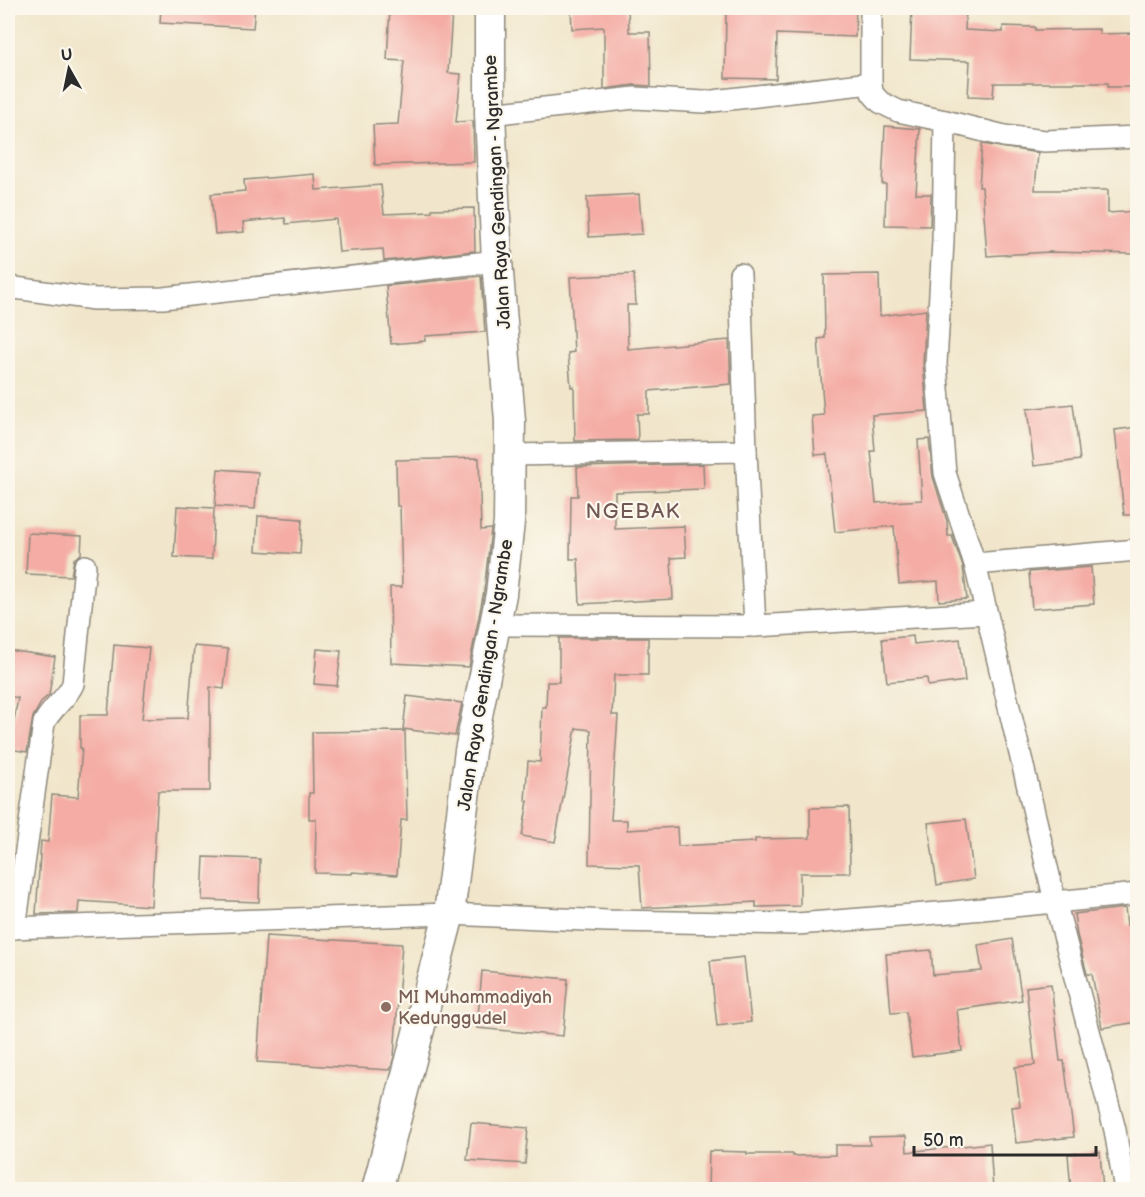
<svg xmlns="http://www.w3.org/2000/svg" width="1145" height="1197" font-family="'Balsamiq Sans',sans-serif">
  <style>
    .building { fill: #f4aca4 }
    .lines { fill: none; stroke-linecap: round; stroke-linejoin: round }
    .minor-casing { stroke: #8e887b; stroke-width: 24 }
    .secondary-casing { stroke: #8e887b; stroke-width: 33 }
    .minor { stroke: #fff; stroke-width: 21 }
    .secondary { stroke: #fff; stroke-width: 30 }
    .education-dot { fill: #8d6e63; stroke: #fbf7ec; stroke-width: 2 }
    .labels { text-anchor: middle; stroke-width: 4.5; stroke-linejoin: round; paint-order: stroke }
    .street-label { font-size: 18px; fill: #2b2b2b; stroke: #fbf7ec }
    .education-label { font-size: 18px; fill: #785e54; stroke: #fbf7ec; text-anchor: start }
    .quarter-label { font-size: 21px; letter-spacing: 1.5px; fill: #715855; stroke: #fbf7ec }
  </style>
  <rect width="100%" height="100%" fill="#fbf7ec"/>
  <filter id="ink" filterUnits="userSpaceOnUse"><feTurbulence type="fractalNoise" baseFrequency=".0167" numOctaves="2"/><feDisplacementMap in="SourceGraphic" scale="12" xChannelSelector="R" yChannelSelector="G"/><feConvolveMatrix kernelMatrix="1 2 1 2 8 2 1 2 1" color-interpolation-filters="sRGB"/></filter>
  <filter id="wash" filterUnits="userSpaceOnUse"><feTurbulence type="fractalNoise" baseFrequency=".008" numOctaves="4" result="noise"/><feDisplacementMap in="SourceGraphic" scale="24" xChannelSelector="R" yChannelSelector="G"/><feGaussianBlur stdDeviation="1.35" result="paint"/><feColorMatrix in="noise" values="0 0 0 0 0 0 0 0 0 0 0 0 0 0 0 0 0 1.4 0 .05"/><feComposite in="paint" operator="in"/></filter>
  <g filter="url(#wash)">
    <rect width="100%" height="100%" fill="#f1e6cb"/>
    <g id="blocks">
      <!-- building -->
      <g class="building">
        <path d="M161,8h94l-2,20 -93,-5z"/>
        <path d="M390,8l62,4 -4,61 13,1 -5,48 17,-1 1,41 -99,3 -2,-40 25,-1 6,-63 -17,-1z"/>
        <path d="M571,8h57l1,24h21l1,54 -17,-1 -30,4v-62l-32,2z"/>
        <path d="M810,8h46l-1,29 -78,-3 -1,45 -51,-1 1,-68 84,1z"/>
        <path d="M912,8h54l-1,22 38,2v-6l32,1v3l64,-1v5l38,-1v54h-29v-4h-114l-1,14 -25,-1 2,-35 -60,-2z"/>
        <path d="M885,126l35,3 -4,65h15l-1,32 -45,-1 1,-41h-4z"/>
        <path d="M982,144l56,9 -3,37h73v23l29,-2v43l-88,-2 -62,4 -5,-69h-3z"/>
        <path d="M315,174l1,16 65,-5 3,29 48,-2v-3l42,-1 1,43 -91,10 -1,-12 -44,3 -3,-33 -50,5 -1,-6 -42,4 1,10 -29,2 -4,-40 34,-3 -1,-11z"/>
        <path d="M639,194l3,40 -53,3 -2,-40z"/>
        <path d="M634,274l2,31h-9l1,44 101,-9 2,44 -82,7v23h-12l1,26 -63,1 -1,-54h-3l-3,-34 6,-1 -4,-75z"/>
        <path d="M879,274l1,42 46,-6 -3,53 4,48 -55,4 3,36h-4l5,52 46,-3 -4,-60 11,-1 4,38 14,44 1,15h4l11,31 4,32 -28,2 -1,-20 -39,3 -5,-58 -59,6 -8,-78 -12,1 -3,-39 12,-1 -6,-76 7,-1 -1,-63z"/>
        <path d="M481,276l4,56 -60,4v5l-34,3 -5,-58z"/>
        <path d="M1073,404l7,56 -46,6 -7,-57z"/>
        <path d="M1137,427v88h-13l-9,-85z"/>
        <path d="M479,458l2,72 10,-1 -7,62 -15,76 -78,-4 -1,-76h12l-2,-81h-3l-1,-46z"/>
        <path d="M703,464l1,25 -89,3v37l69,-3 2,31 -15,1 2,41 -93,5 -2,-45h-8l1,-63h7l-1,-29z"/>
        <path d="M218,469l40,3 -3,37 -40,-3z"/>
        <path d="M177,506l37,2 -2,51 -38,-2z"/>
        <path d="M258,516l44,3 -2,35 -44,-3z"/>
        <path d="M28,533l54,3 -1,18 -7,5 -3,17 -45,-2z"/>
        <path d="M1091,567l3,37 -62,5 -3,-37z"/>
        <path d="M913,636l1,8 46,-5 5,42 -37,5 -1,-8 -40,4 -5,-43z"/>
        <path d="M559,638h89v37h-34l-2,40h6l-7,105h16v10l50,-3 1,19 77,-4v-3l55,-1v-30l39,-1 1,66h-50v33l-44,1v-5l-114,6 -3,-43 -50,-1 2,-134 -15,-2 -21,114 -33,-6 6,-35h-3l3,-40 12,1 2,-55h4l1,-25h12z"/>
        <path d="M114,645l35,3 -7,71 46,-1 6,-72 34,3 -4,40 -14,-2v104h-52l-7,115 -72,-5 -1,12 -42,1 5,-73 7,1 4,-47 26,2 4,-49h-2v-33h28z"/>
        <path d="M317,649l24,2 -4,35 -23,-2z"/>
        <path d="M8,650l47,7 -6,38 -7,6 -9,16 -6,35 -18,-3 9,-51 -10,-2z"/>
        <path d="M407,696l55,7 -7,33 -52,-7z"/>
        <path d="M405,731l2,89h-6l-4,55 -45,-3v2l-37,-1 1,-54h-7v-26h4l-1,-61z"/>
        <path d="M966,819l8,60 -37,6 -9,-62z"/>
        <path d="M204,857l56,2 -1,43 -57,-2z"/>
        <path d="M1125,908l2,17 10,-2v99l-35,6 -10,-54h-5l-10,-39 -3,-21z"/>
        <path d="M266,936l136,8 -8,113 -4,13 -133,-8z"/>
        <path d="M1012,939l10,61 -65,10 5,41 -50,6 -6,-45 -15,1 -5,-59 45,-4 2,25 49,-4 -4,-26z"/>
        <path d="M744,957l7,65 -34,4 -7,-65z"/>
        <path d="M482,971l86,8 -5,57 -86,-8z"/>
        <path d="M1051,984l9,77h4l10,76 -58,6 -4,-36 8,-1 -5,-39 20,-2 -9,-78z"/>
        <path d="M471,1123l57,5 -3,36 -58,-4z"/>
        <path d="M906,1136l1,16 83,-9 3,47h-285l1,-39 38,1v2h46v2l42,-1v-10h35l-1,-8z"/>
        <path d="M1100,1152l3,38h-32l-3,-36z"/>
      </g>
    </g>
  </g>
  <g filter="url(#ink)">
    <use href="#blocks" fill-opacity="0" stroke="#8e887b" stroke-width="1.5"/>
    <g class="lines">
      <defs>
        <g id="minor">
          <path d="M871,8v75l1,10 8,9 18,9 47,10 59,15 41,5 93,-4"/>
          <path d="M490,114l145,-16 69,4 167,-19"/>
          <path d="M945,121l-2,120 -7,123 9,109 30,91 80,337 60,229 10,60"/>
          <path d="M8,287l86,12 69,-1 334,-37"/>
          <path d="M746,451l9,175 231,-13"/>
          <path d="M511,455l235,-4 -6,-177"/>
          <path d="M975,564l163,-14"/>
          <path d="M496,625l259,1"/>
          <path d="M8,928l441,-14 159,7 189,3 154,-12 187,-18"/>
          <path d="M15,928l29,-205c7,-15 22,-23 29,-39l12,-118"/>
        </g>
        <path id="secondary" d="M377,1190l72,-276 21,-163 31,-157 8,-72 1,-101 -13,-160 -7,-147v-106"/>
      </defs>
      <!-- minor casing -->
      <use href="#minor" class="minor-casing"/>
      <!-- secondary casing -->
      <use href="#secondary" class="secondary-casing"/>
      <!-- minor -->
      <use href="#minor" class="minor"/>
      <!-- secondary -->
      <use href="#secondary" class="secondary"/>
    </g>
  </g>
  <!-- markers -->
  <circle class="education-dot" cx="386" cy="1007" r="6"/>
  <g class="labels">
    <!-- street labels -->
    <g class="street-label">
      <text transform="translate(497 192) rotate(-93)" y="6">Jalan Raya Gendingan - Ngrambe</text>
      <text transform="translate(485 675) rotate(-81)" y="6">Jalan Raya Gendingan - Ngrambe</text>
    </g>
    <!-- education labels -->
    <g class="education-label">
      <text x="398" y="1003">MI Muhammadiyah<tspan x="398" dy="21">Kedunggudel</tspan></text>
    </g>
    <!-- quarter labels -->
    <g class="quarter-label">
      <text x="633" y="518">NGEBAK</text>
    </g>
  </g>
  <!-- margin -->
  <rect width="1145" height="1197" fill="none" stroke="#fbf7ec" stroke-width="30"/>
  <!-- north arrow -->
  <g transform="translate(69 69) rotate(351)" stroke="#fbf7ec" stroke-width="4.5" paint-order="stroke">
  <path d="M0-4.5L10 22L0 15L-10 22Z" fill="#2b2b2b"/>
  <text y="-9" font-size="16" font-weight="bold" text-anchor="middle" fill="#2b2b2b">U</text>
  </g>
  <!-- scale -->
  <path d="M914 1146v9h182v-9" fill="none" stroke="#2b2b2b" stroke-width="3"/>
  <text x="923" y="1146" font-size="18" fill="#2b2b2b" stroke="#fbf7ec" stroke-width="4.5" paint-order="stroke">50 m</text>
</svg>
